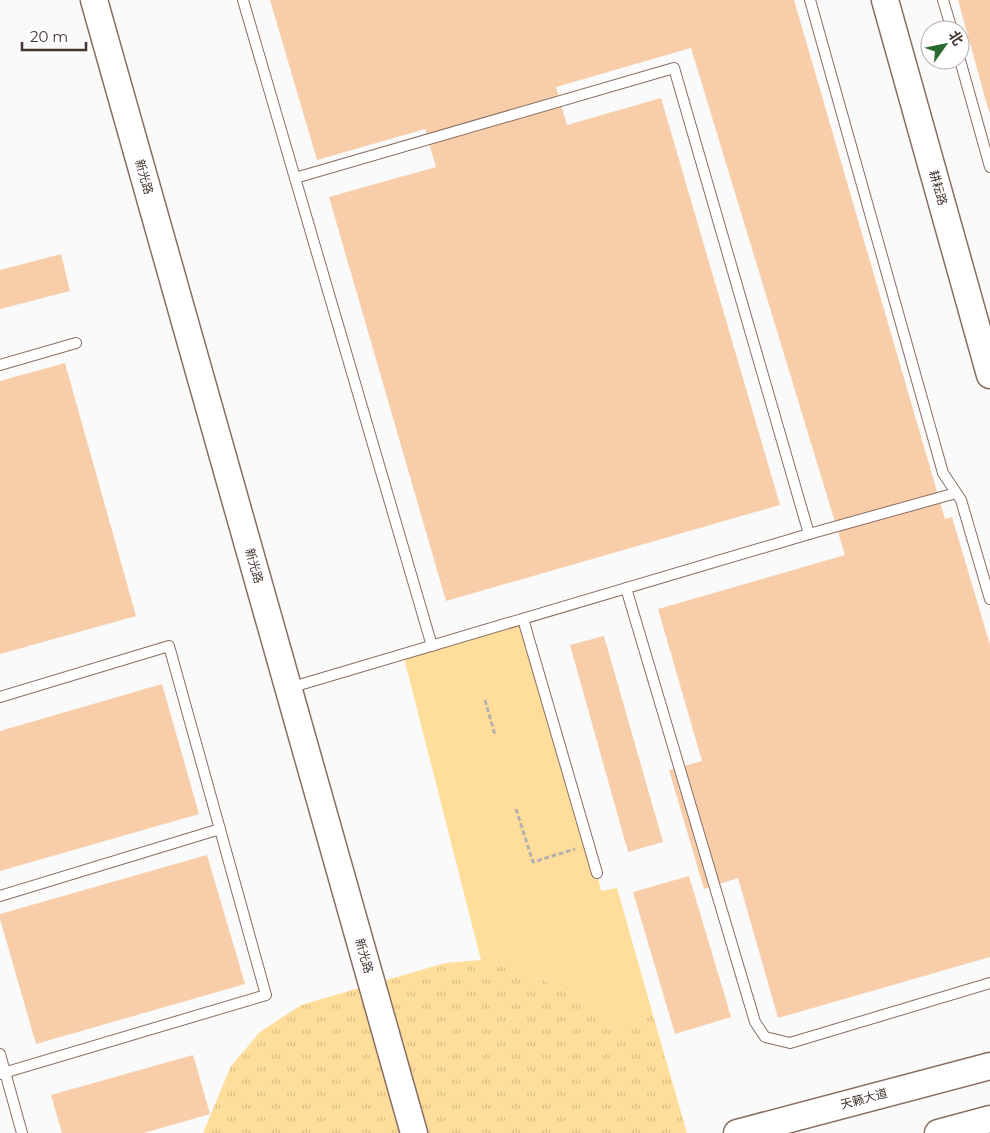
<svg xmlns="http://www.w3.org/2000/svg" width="990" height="1133" font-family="Montserrat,'Noto Sans SC',sans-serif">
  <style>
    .grass { fill: url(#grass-tufts) }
    .green { fill: #ffdd9a }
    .building { fill: #f7cea9 }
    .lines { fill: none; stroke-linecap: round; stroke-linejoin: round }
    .lane-casing { stroke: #8a6e62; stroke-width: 12 }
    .secondary-casing { stroke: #8a6e62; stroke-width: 29 }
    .path { stroke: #b5b1af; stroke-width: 3; stroke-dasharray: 5 2.5; stroke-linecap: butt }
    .lane { stroke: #fff; stroke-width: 10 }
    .secondary { stroke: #fff; stroke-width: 26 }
    .labels { text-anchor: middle; stroke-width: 4.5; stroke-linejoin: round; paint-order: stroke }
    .street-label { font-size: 12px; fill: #423530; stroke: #fff }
  </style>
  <defs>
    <pattern id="grass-tufts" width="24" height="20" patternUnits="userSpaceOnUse" patternTransform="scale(1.25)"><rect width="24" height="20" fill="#ffdd9a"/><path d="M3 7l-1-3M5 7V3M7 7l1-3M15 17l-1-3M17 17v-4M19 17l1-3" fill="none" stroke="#dcbe85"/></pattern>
  </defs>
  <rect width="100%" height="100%" fill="#fafafa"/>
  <!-- grass -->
  <path class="grass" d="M481,960c26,7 52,15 77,27 19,10 36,25 53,40l42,-12 34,118h-484l28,-67 29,-34 41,-27 144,-42z"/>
  <!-- green -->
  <path class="green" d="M523,619l74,254 4,18 16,-3 36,127 -42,12c-17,-15 -34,-30 -53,-40 -25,-12 -51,-20 -77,-27l-78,-306z"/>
  <!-- building -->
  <g class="building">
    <path d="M270,0h524l151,519 7,-2 38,128v312l-212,61 -40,-140 -34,11 -35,-119 33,-9 -44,-152 187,-54 -154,-507 -135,39 11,38 94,-27 119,407 -334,96 -117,-404 107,-30 -11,-38 -108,31z"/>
    <path d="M958,0h32v112h-1z"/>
    <path d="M61,254l9,37 -70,18v-39z"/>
    <path d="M65,363l71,253 -136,38v-273z"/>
    <path d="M604,636l59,206 -35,10 -58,-207z"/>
    <path d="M162,684l37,130 -199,57v-140z"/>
    <path d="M207,855l38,129 -209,60 -36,-125v-5z"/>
    <path d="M689,876l42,141 -56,17 -42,-142z"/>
    <path d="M193,1055l17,59 -66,19h-82l-11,-38z"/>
  </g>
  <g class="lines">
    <defs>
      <g id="lane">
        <path d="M243,0l52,178"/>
        <path d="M810,0l133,473 18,27 29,99"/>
        <path d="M943,0l9,30"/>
        <path d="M960,60l30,107"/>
        <path d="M0,365l76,-22"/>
        <path d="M809,534l147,-41"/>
        <path d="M626,588l129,434 10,15 25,6 200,-60"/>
        <path d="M523,619l74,254"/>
        <path d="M289,688l520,-154 -135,-466 -379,110 137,468"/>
        <path d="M0,697l169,-51 97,349 -266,79"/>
        <path d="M0,896l220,-67"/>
        <path d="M0,1054l22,79"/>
      </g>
      <g id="secondary">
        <path d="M94,0l320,1133"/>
        <path d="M885,0l105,375"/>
        <path d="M737,1133l253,-67"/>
        <path d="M938,1133l52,-14"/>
      </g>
    </defs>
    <!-- lane casing -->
    <use href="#lane" class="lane-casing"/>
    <!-- secondary casing -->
    <use href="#secondary" class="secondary-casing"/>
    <!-- path -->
    <g class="path">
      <path d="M485,700l10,35"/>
      <path d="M516,809l17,53 42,-13"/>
    </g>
    <!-- lane -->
    <use href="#lane" class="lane"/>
    <!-- secondary -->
    <use href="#secondary" class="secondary"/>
  </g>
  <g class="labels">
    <!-- street labels -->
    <g class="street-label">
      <text transform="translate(144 177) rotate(74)" y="4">新光路</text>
      <text transform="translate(938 188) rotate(74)" y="4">耕耘路</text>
      <text transform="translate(254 566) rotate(74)" y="4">新光路</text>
      <text transform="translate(364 956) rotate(74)" y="4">新光路</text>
      <text transform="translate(864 1099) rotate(-15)" y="4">天籁大道</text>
    </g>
  </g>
  <!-- north arrow -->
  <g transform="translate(945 45) rotate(57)"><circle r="24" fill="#ffffff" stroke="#b3aeac"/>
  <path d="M0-4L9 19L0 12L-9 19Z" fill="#296830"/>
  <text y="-8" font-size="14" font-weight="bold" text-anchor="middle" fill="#423530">北</text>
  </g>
  <!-- scale -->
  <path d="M22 42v8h64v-8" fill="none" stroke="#423530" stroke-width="2.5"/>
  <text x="30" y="42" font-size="15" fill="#423530" stroke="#ffffff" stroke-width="4" paint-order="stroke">20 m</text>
</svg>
